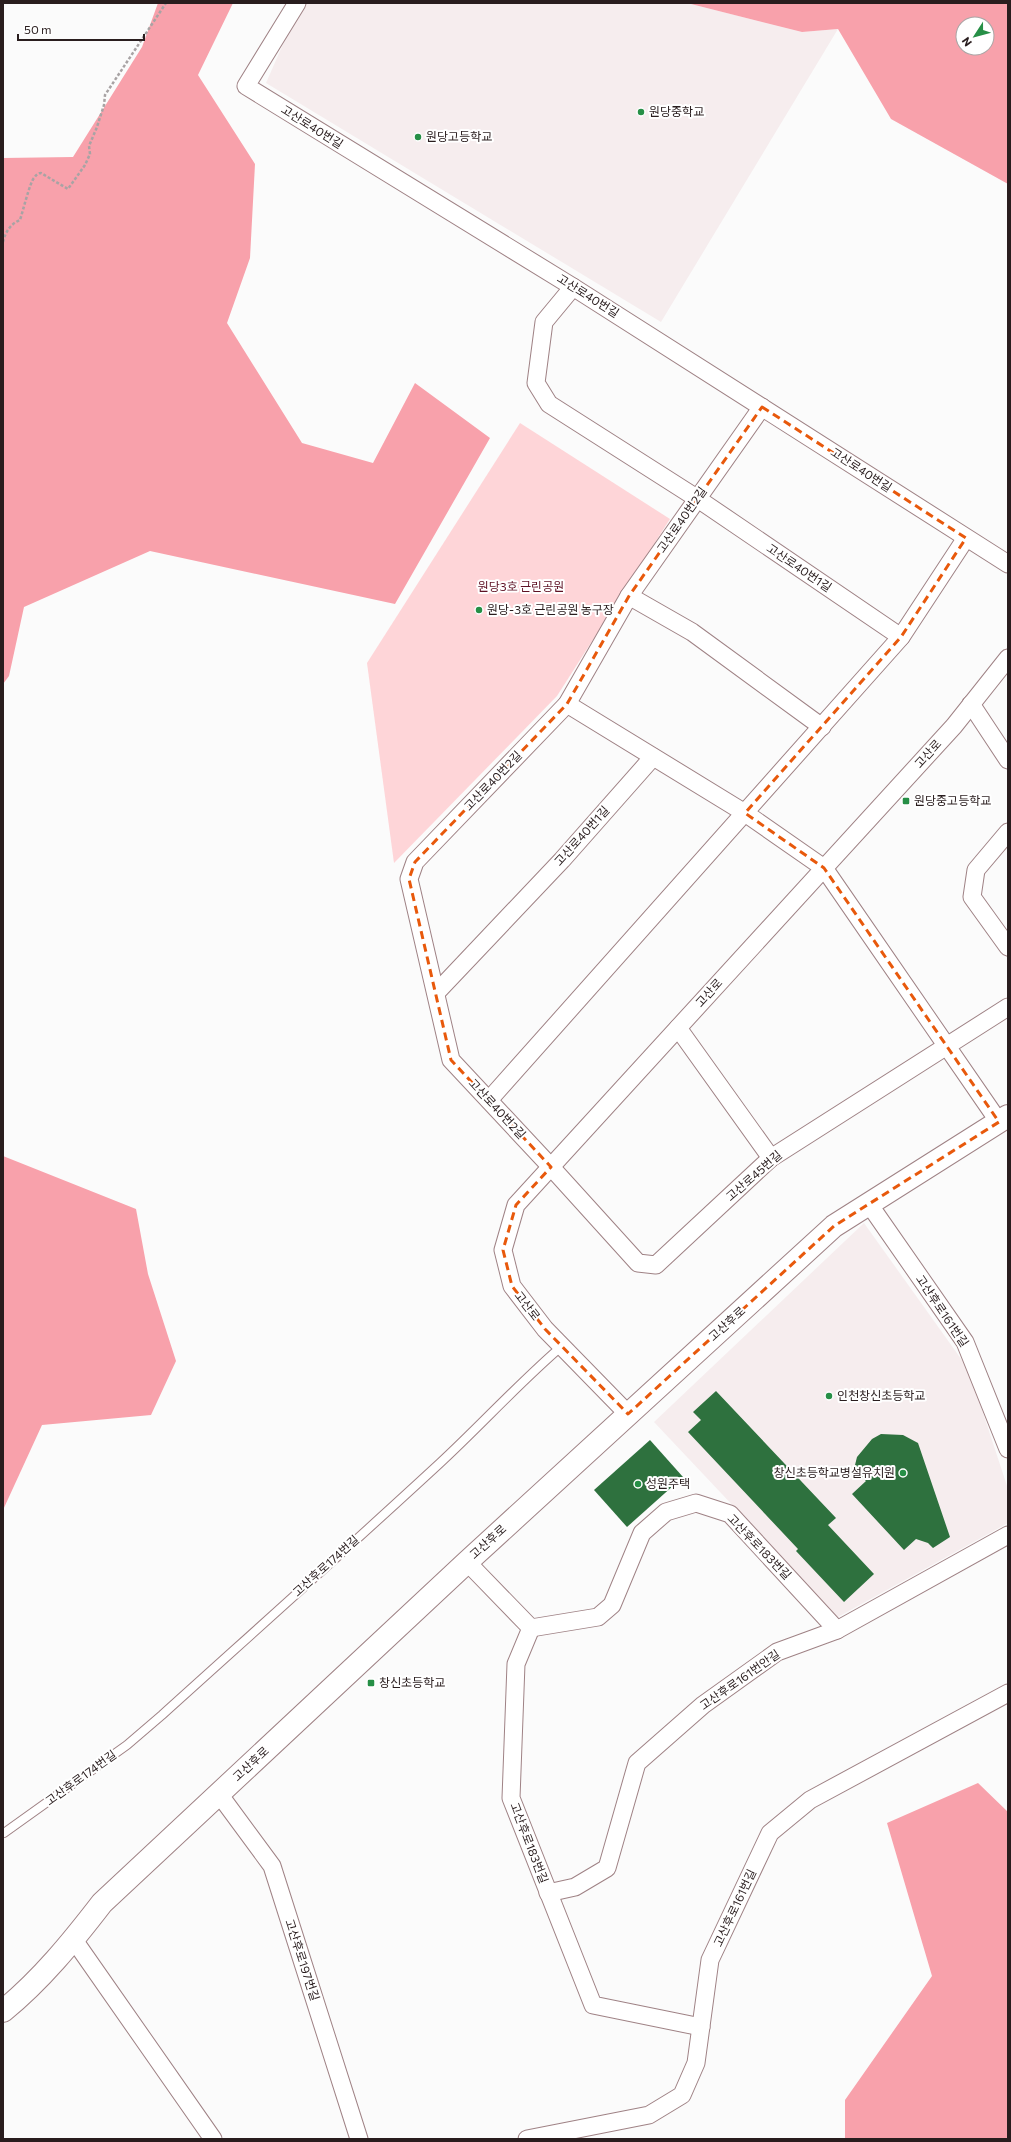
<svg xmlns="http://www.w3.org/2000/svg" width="1011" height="2142" font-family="Commissioner,'Noto Sans KR',sans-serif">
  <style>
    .built { fill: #f6edee }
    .green { fill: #fed5d8 }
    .forest { fill: #f8a1ab; fill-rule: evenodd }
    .building { fill: #2e713e }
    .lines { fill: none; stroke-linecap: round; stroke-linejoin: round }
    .service-casing { stroke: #9f8285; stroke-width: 10 }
    .minor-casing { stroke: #9f8285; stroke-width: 19 }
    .secondary-casing { stroke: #9f8285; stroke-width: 24 }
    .path { stroke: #a8a3a4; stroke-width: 2.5; stroke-dasharray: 3 2; stroke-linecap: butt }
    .service { stroke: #fff; stroke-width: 8 }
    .minor { stroke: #fff; stroke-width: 17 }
    .secondary { stroke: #fff; stroke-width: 22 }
    .marked { fill: none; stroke: #e8590c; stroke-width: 3; stroke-dasharray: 8 5; stroke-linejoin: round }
    .poi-dot { fill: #268f46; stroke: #fff; stroke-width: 1.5 }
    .labels { text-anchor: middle; stroke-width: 4; stroke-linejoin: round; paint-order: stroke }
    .poi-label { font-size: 12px; fill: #291d1e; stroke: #fff; text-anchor: start }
    .street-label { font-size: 12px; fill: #291d1e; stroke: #fff }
    .park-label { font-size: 12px; fill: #5e1225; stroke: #fff }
  </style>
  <rect width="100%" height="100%" fill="#fbfbfb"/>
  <!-- built -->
  <g class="built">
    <path d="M301,3h386l115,29 36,-3 -177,293 -395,-239z"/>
    <path d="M864,1223l105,147 39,119v34l-170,94 -184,-195z"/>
  </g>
  <!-- green -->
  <path class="green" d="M520,423l150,96 -113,177 -163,167 -27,-200z"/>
  <!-- forest -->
  <g class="forest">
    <path d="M158,3h75l-35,72 57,89 -5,94 -23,65 75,120 71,20 42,-80 75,55 -95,166 -245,-53 -126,56 -15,69 -6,8v-526l70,-1 69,-110z"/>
    <path d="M687,3h321v181l-117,-65 -53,-90 -36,3zM963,24h24v24h-24z"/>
    <path d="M3,1156l133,53 12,65 28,87 -25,54 -109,10 -39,85z"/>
    <path d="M978,1783l30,29v327h-163v-39l87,-124 -45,-153z"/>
  </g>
  <!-- building -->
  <g class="building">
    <path d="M716,1391l120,127 -8,7 46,49 -30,28 -48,-51 2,-2 -110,-117 13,-12 -8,-8z"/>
    <path d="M881,1434l22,1 15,8 32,94 -17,11 -5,-5 -12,-4 -12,11 -52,-56 14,-13 -12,-12 3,-12 15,-18z"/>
    <path d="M650,1440l33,37 -56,50 -33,-37z"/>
  </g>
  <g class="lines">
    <defs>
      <path id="service" d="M4,1833l123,-88 35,-30c93,-84 186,-167 278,-252 41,-38 79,-80 122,-117"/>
      <g id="minor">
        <path d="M297,3l-51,83 327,201 435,277"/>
        <path d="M573,287l-29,35 -8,61 13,21 149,95 203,138"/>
        <path d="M762,407l-133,189 -62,108 -152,158 -6,17 42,181 100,107 87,96 18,2 115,-107 237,-151"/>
        <path d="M629,596l63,36 130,95"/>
        <path d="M567,704l178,109 79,55 175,254"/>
        <path d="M971,704l37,56"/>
        <path d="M1008,832l-32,38 -4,27 36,50"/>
        <path d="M436,993l126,-133 91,-103"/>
        <path d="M678,1028l93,130"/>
        <path d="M489,1100l412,-463 65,-99"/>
        <path d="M869,1204l96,138 43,107"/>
        <path d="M628,1414l-83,-85 -33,-43 -9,-36 13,-45 438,-479 54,-68"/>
        <path d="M467,1562l64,66 -15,36 -5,134 82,207 108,22"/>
        <path d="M531,1628l67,-11 14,-12 30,-72 24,-21 30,-9 34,11 107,116"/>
        <path d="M219,1794l53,72 87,273"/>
        <path d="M548,1893l27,-6 32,-19 30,-105 66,-58 74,-53 60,-22 171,-95"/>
        <path d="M74,1940l139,199"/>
        <path d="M527,2139l122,-24 33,-20 14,-32 14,-103 60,-127 40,-33 198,-107"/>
      </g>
      <path id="secondary" d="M3,2011c38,-31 69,-69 99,-108l365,-341 367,-336 174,-110"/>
    </defs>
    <!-- service casing -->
    <use href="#service" class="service-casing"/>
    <!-- minor casing -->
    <use href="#minor" class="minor-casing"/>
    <!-- secondary casing -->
    <use href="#secondary" class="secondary-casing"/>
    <!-- path -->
    <path class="path" d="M3,242c2,-9 7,-18 17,-22 3,-9 10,-38 14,-42 2,-3 4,-5 7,-5l27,16 17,-24 5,-11 -1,-8 8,-19 7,-22 1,-10 61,-92"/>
    <!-- service -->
    <use href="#service" class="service"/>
    <!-- minor -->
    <use href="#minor" class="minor"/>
    <!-- secondary -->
    <use href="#secondary" class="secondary"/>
  </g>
  <!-- marked area -->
  <path class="marked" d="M762,407l204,131 -65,99 -156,176 79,55 175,254 -165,104 -206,188 -83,-85 -33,-43 -9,-36 13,-45 35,-38 -100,-107 -42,-181 6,-17 152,-158 62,-108z"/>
  <!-- markers -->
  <g class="poi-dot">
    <circle cx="641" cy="112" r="4"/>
    <circle cx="418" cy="137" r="4"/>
    <circle cx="479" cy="610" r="4"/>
    <rect x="902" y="797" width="8" height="8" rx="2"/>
    <circle cx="829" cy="1396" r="4"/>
    <circle cx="903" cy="1473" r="4"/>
    <circle cx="638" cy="1484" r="4"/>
    <rect x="367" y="1679" width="8" height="8" rx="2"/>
  </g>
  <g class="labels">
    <!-- poi labels -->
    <g class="poi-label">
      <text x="649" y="116">원당중학교</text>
      <text x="426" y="141">원당고등학교</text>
      <text x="487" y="614">원당-3호 근린공원 농구장</text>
      <text x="914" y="805">원당중고등학교</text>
      <text x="837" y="1400">인천창신초등학교</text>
      <text x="895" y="1477" text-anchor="end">창신초등학교병설유치원</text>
      <text x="646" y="1488">성원주택</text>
      <text x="379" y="1687">창신초등학교</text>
    </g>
    <!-- street labels -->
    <g class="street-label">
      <text transform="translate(312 127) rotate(32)" y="4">고산로40번길</text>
      <text transform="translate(588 296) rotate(32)" y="4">고산로40번길</text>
      <text transform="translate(861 470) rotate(33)" y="4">고산로40번길</text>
      <text transform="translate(682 520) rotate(-55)" y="4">고산로40번2길</text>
      <text transform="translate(799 568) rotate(34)" y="4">고산로40번1길</text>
      <text transform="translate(928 754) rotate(-48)" y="4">고산로</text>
      <text transform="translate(493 781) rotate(-46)" y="4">고산로40번2길</text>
      <text transform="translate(582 836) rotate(-48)" y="4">고산로40번1길</text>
      <text transform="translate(709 993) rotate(-48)" y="4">고산로</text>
      <text transform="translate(497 1109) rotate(47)" y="4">고산로40번2길</text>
      <text transform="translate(754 1176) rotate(-41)" y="4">고산로45번길</text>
      <text transform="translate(527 1306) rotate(52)" y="4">고산로</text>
      <text transform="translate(942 1311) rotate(56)" y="4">고산후로161번길</text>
      <text transform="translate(727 1324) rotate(-42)" y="4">고산후로</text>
      <text transform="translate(488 1542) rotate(-42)" y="4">고산후로</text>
      <text transform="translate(759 1547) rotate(46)" y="4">고산후로183번길</text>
      <text transform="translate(326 1566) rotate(-42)" y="4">고산후로174번길</text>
      <text transform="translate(740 1680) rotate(-35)" y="4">고산후로161번안길</text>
      <text transform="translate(251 1764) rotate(-43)" y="4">고산후로</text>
      <text transform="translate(81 1778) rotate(-36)" y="4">고산후로174번길</text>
      <text transform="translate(529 1843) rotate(69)" y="4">고산후로183번길</text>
      <text transform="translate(735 1908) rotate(-65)" y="4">고산후로161번길</text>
      <text transform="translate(302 1960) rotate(72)" y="4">고산후로197번길</text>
    </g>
    <!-- park labels -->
    <g class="park-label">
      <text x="521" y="591">원당3호 근린공원</text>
    </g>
  </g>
  <!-- border -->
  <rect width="1011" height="2142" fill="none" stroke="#291d1e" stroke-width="8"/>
  <!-- north arrow -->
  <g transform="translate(975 36) rotate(234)"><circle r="19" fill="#ffffff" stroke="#a9a5a5"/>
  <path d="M0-3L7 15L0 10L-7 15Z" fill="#268f46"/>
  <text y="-6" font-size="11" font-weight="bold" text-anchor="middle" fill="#291d1e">N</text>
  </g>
  <!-- scale -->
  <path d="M18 34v6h126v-6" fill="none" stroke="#291d1e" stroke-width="2"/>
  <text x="24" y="34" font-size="12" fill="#291d1e" stroke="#ffffff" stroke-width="3" paint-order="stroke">50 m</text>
</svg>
